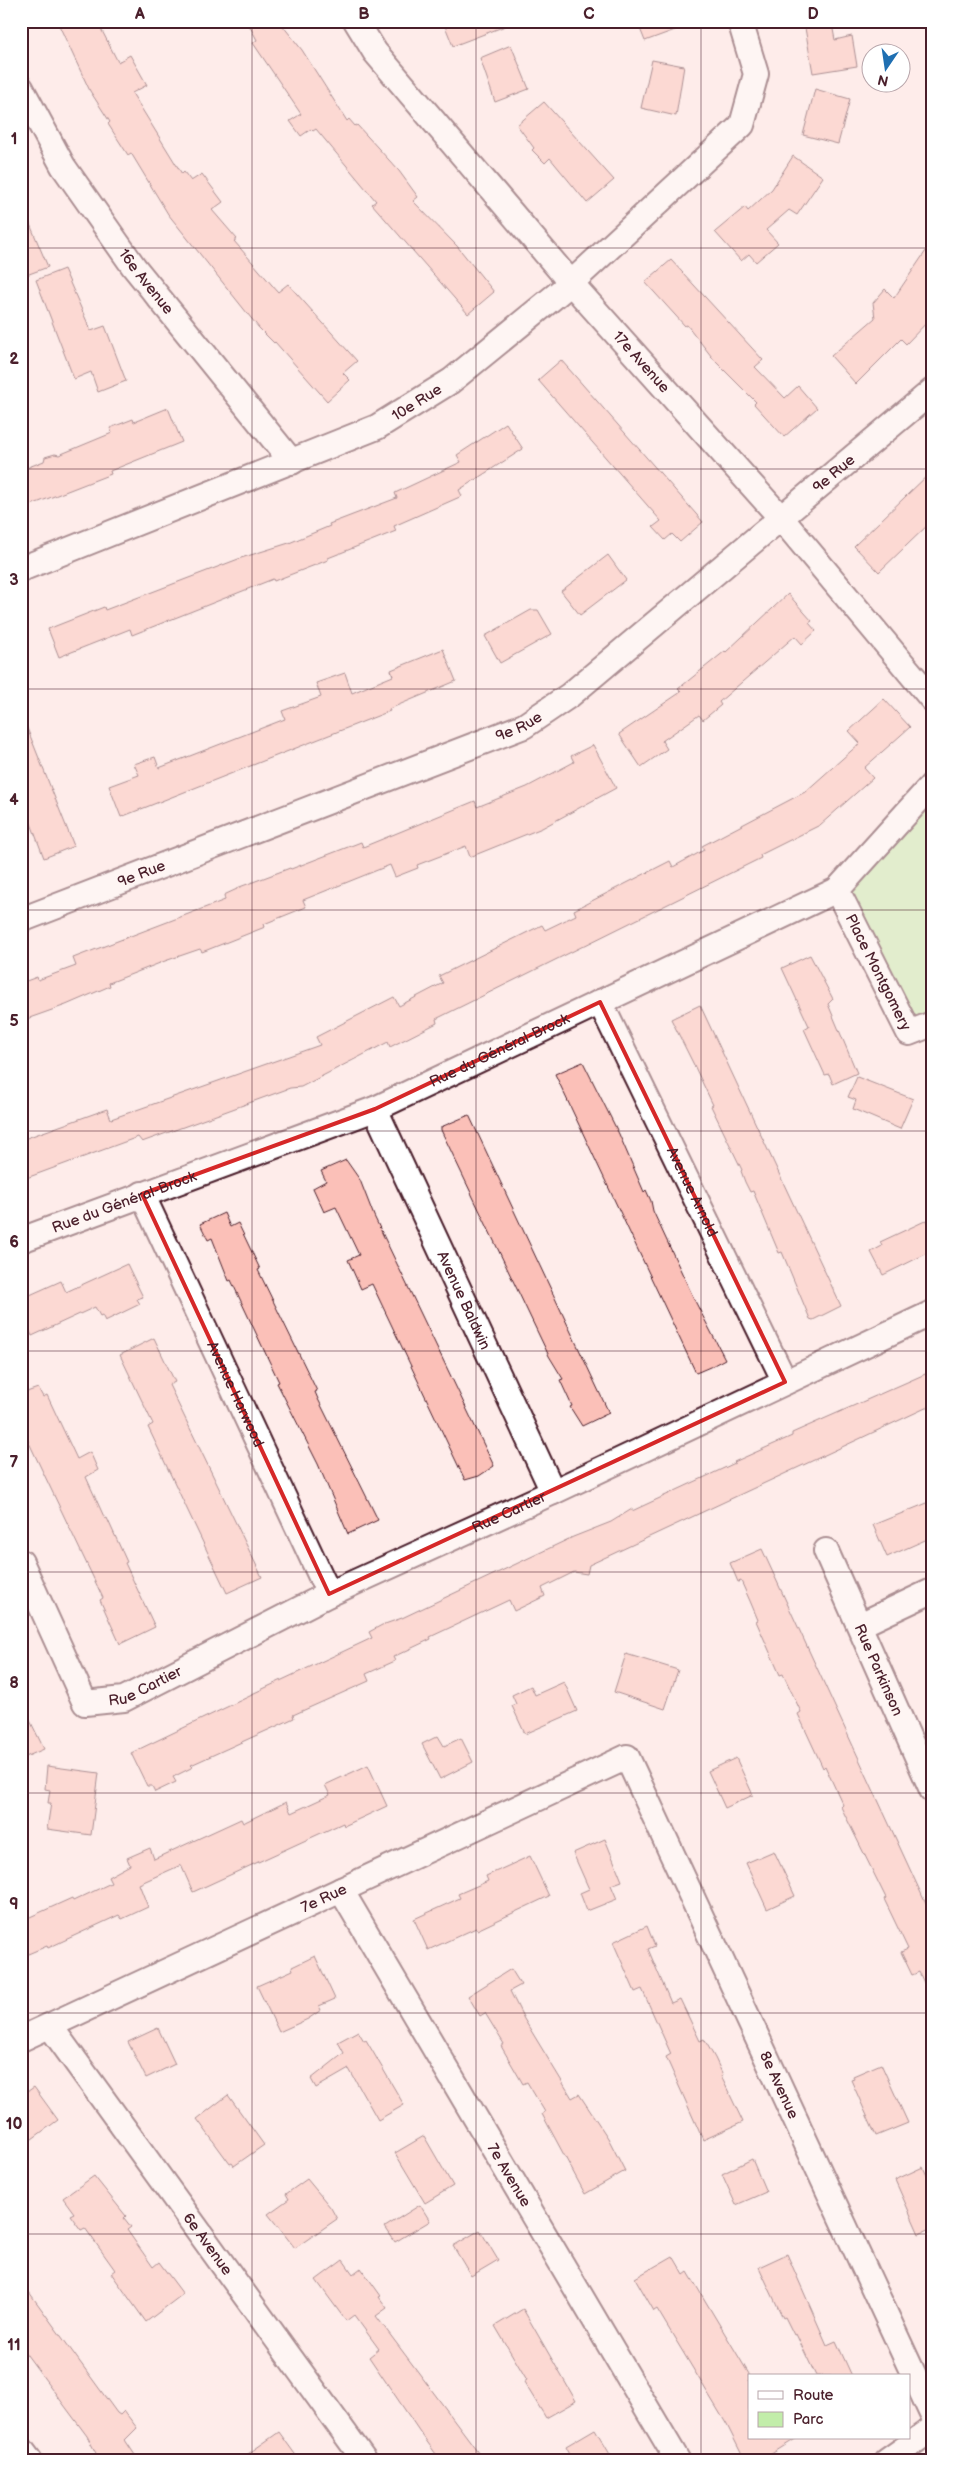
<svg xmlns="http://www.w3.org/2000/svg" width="953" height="2482" font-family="'Balsamiq Sans',sans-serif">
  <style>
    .green { fill: #c2edaa; stroke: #86866a }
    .building { fill: #fbc0b8; stroke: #4a1f2b }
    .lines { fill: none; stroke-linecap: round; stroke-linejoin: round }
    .minor-casing { stroke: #4a1f2b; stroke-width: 28 }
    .minor { stroke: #fff; stroke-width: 24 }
    .marked { fill: none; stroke: #d62828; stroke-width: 4; stroke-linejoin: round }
    .grid { fill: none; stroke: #4a1f2b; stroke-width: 1; stroke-opacity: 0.55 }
    .labels { text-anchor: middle; stroke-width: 5; stroke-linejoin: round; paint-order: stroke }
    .street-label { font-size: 15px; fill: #4a1f2b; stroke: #fff }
    .neatline { fill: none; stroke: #4a1f2b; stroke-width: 2 }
    .grid-label { font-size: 16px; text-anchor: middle; font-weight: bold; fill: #4a1f2b }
  </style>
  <rect width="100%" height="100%" fill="#feecea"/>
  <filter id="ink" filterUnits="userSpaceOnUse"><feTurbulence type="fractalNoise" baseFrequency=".02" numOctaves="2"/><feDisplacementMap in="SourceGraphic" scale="10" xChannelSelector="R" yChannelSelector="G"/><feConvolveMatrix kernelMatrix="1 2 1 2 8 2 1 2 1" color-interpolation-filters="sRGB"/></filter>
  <g filter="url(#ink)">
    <!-- green -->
    <path class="green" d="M932,786v240l-16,6 -79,-142z"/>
    <!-- building -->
    <g class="building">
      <path d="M57,21h40l21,41 12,-7 17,30 -15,8 50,81 2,-2 7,9 11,-7 21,28 -11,8 25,29 -3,2 44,51 10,-8 69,77 -14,12 7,7 -23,21 -52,-59 -1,1 -15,-15 -91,-114 -37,-61 -3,2 -20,-31 2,-2 -20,-31z"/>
      <path d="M247,21h32l23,29 45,71 2,-2 6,7 2,-1 42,46 19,26 -5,4 44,45 37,46 -26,22 -96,-110 4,-3 -60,-72 -3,2 -2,-2 -10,7 -11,-15 11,-7 -48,-71 4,-3z"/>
      <path d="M443,21h70v2l-60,23z"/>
      <path d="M637,21h56l1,2 -49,18z"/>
      <path d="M832,24l3,16 17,-4 5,30 -44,7 -8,-45z"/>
      <path d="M511,45l18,44 -34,13 -15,-44z"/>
      <path d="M652,60l32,6 -8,50 -35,-8z"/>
      <path d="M815,89l35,10 -12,45 -35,-9z"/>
      <path d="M544,102l70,78 -27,23 -37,-45 -5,5 -13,-13 2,-2 -17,-23z"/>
      <path d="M793,156l30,21 -26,38 -8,-5 -23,20 12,13 -22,19 -7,-8 -8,7 -26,-29 30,-25 3,4 24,-22z"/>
      <path d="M21,203l27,64 -27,10z"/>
      <path d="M932,242v75l-26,27 -5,-5 -45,45 -25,-28 44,-38 -2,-15 12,-14 9,9z"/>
      <path d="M671,260l92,100 -8,7 30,31 13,-12 19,22 -33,29 -30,-33 2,-2 -41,-41 -28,-36 -2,1 -40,-44z"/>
      <path d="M64,269l27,62 14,-5 21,55 -28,11 -7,-20 -17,7 -38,-99z"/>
      <path d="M561,360l142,162 -23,20 -8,-8 -7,6 -12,-13 8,-6 -123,-141z"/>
      <path d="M168,408l14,34 -72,29 1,3 -90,35v-39l23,-9 1,-4 10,-3 4,1 53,-22 -2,-5 23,-9 1,3z"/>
      <path d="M506,423l17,26 -64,41 3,6 -68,30 2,5 -68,27v2l-54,21 -1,-2 -141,56 -2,-6 -71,28 -11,-28 56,-22 1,3 136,-52 48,-15 41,-17 -1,-2 68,-26 -2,-5 66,-31 -4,-7z"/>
      <path d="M932,471v50l-53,51 -25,-26z"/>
      <path d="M608,555l18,25 -46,35 -19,-24z"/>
      <path d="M788,594l24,27 -3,2 7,8 -14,13 -7,-8 -76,66 2,3 -18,15 -4,-5 -37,26 5,8 -26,18 -22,-33 62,-42 -3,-3 47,-38 1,1z"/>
      <path d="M531,610h7l14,24 -52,29 -15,-27z"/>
      <path d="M443,649l13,32 -67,28 1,2 -269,106 -12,-31 30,-11 -5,-11 21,-7 4,11 126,-49 -3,-8 39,-14 -5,-14 29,-10 7,20 41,-17 -2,-6z"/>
      <path d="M884,699l26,28 -46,41 9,10 -53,47 -60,30 1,3 -325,161 1,4 -47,24 -2,-5 -87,45 -11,1 -148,54 -4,-5 -117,43v-40l86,-31 4,10 209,-74 -4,-8 78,-40 5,9 44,-23 -4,-7 103,-51 3,5 31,-15 -2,-5 96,-49 3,6 31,-17 -2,-4 103,-54 55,-49 -11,-12z"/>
      <path d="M21,713l53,133 -30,12 -23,-61z"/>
      <path d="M593,745l23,43 -74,40 -72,29 -4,-11 -49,19 1,3 -23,9 -5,-12 -87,35 3,7 -42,17 1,3 -63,25 -2,-3 -35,12 -56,22 1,3 -44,19 -45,16v-38l16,-6 1,3 38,-14 -3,-8 152,-58 -1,-5 13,-6v-1l53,-20 1,1 70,-27 2,5 112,-46 2,6 50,-20 47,-25 -3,-6z"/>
      <path d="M810,955l23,44 -5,5 29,69 -24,11 -4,-10 -4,1 -21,-46 5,-3 -27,-58z"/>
      <path d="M700,1005l141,301 -28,14 -3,-1 -28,-67 -3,1 -26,-62 -3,1 -5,-10 -4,-11 1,-1 -31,-64 2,-1 -19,-40 -23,-46z"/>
      <path d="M583,1062l36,72 25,58 2,-2 5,11 2,10 42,90 30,58 -15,8 -14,6 -141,-299z"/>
      <path d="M857,1077l56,22 -13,30 -47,-20 3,-9 -8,-3z"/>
      <path d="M469,1115l140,298 -27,13 -12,-19 2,-1 -12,-26 3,-1 -14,-23 -108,-226v-3z"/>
      <path d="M346,1160l14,20 14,36 120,250 -15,10 -14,4 -93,-196 -11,5 -13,-29 11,-5 -23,-48 -12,5 -11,-24 13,-7 -5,-10z"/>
      <path d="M224,1213l6,14 8,-4 22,46 -2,1 59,121 -2,1 3,7 60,121 -30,14 -30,-70 -41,-81 2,-1 -48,-102 -2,1 -17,-43 -4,2 -8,-16z"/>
      <path d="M927,1220l5,11v20l-49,24 -12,-23 11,-6 -2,-4z"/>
      <path d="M127,1264l16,33 -6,2 3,5 -35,17 -3,-6 -2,1 -5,-9 -63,29 -11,-25v-12l40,-18 5,11z"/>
      <path d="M154,1338l21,44 -6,3 93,192 -35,16 -79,-166 5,-3 -33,-69z"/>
      <path d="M932,1371v34l-343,160 -2,9 -13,-2 -32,16 3,8 -31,15 -5,-11 -79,37 1,2 -38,18 2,4 -29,13 3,7 -76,34 1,3 -17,8 -86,39 2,2 -20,10 3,5 -21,10 -3,-6h-5l-16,-33 121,-58v-1l120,-56 -3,-6 13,-7 20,-7 171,-81 38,-15 21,-13v2l103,-48 -1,-1 58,-26v-3z"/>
      <path d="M38,1388l5,9 4,-2 30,64 13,-7 8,18 -12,7 19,42 2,-1 20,44 -2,1 30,64 -35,17 -20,-44 3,-2 -82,-172v-32z"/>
      <path d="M932,1501v36l-45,20 -14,-32z"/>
      <path d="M762,1549l170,368v83l-13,-28 -7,3 -11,-23 7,-3 -24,-50 2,-1 -45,-91 2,-2 -18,-39 -2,2 -25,-54 3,-2 -18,-38 -3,1 -24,-54 2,-1 -8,-19 -9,-20 -3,1 -8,-19z"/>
      <path d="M626,1654l52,16 -13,39 -51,-17z"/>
      <path d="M564,1682l13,29 -52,23 -13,-28 4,-2 -4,-9 19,-9 4,9z"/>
      <path d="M21,1702l23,47 -23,10z"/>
      <path d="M438,1736l6,10 17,-8 12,24 -33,17 -18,-35z"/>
      <path d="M736,1758l17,37 -28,13 -17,-37z"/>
      <path d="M368,1765l19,41 -43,20 -1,-3 -150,69 -12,-27 -42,19 9,23 -26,12 -3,-4 -71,33 -1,-2 -26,11v-36l51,-23 1,3 38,-18 -3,-6 22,-12 -3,-7 23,-10 4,11 87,-40 2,4 43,-21 5,11 39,-18 -5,-10z"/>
      <path d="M47,1766l52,7 -8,62 -44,-6 4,-26h-3l2,-13 -5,-1z"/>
      <path d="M605,1839l17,42 -11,4 6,14 -30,12 -7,-18 9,-4 -16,-36z"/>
      <path d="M774,1851l21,45 -28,13 -21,-46z"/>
      <path d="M530,1856l19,40 -72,34 -1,-2 -48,22 -14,-31 46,-21 -2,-4 30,-13 -2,-5z"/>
      <path d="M647,1926l8,20 -7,3 23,54 9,-4 20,42 4,-2 11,19 8,17 -2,1 22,46 -40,18 -37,-83 5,-3 -29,-65 -7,3 -22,-50z"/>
      <path d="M315,1956l20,43 -16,7 2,4 -13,9 -29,13 -22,-46 36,-16 -1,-3z"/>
      <path d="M511,1969l10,16 -11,6 14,28 48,79 7,-4 29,44 17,33 -40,23 -43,-80 3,-2 -18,-30 -4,2 -22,-38 3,-2 -19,-31 -5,3 -12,-20z"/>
      <path d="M158,2028l17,36 -29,14 -18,-36z"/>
      <path d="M358,2031l6,10 2,-1 38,65 -26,15 -29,-51 -33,19 -5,-9 33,-26 -6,-11z"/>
      <path d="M881,2064l27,59 -32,13 -25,-56 3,-1 -1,-3z"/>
      <path d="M34,2087l24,33 -37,27v-51z"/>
      <path d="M228,2095l36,50 -30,21 -2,-3 -2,1 -33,-45z"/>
      <path d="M424,2136l29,50 -28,17 -30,-50z"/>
      <path d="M752,2159l14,33 -30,13 -14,-31z"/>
      <path d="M923,2167l9,19v42l-13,6 -24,-54z"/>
      <path d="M94,2176l32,40 -2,2 7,9 -4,3 26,37 6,-5 24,32 -37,28 -35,-49 4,-3 -30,-42 -4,2 -11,-15 4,-2 -11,-15z"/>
      <path d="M307,2179l24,29 6,11 -42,29 -27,-34 21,-15 -3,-5z"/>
      <path d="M420,2205l10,16 -35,21 -10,-15z"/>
      <path d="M480,2230l18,30 -27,16 -18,-30z"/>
      <path d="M787,2254l40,91 9,-4 16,35h-36l-20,-42 -2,1 -9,-18 -2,1 -24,-51z"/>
      <path d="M673,2256l11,19 4,-3 61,102v64h48l-37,23h-15l-18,-36 -70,-116 -3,2 -19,-33z"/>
      <path d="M343,2260l10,14 8,-6 20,28 -2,1 8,11 -11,8 109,145h-44l-21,-29 -51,-75 10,-8 -25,-34 -8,6 -30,-41z"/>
      <path d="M21,2281l96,132 3,2 4,-4 13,17 -12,12 14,21h-39l-13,-25 -66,-89z"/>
      <path d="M523,2309l53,92 -30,17 -22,-36 3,-2 -32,-54z"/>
      <path d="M595,2429l19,32h-40l-8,-15z"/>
      <path d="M279,2432l21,29h-62z"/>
    </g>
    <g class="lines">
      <defs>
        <g id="minor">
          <path id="s1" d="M356,21l19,31 196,231 210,235 151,181"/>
          <path id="s2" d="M21,88l42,78 71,101 158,195"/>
          <path id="s3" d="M21,569l356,-142 74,-46 120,-98 171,-158 14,-51 -16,-53"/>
          <path id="s4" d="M837,890l72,143 23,-9"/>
          <path id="s5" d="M21,920l503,-194 46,-31 362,-304"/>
          <path id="s6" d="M600,1002l185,380"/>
          <path id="s7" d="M375,1109l178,383"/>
          <path id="s8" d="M142,1194l187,400"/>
          <path id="s9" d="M21,1240l354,-131 462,-219 95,-105"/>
          <path id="s10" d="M826,1551l106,239"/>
          <path id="s11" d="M21,1562l64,141 39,-4 205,-105 224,-102 379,-179"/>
          <path d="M860,1625l72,-34"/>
          <path id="s12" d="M341,1890l337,571"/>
          <path id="s13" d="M50,2026l315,435"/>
          <path id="s14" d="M21,2039l606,-282 305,657"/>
          <path d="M21,2449l9,12"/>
          <path d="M887,2461l45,-32"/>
        </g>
      </defs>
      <!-- minor casing -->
      <use href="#minor" class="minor-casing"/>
      <!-- minor -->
      <use href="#minor" class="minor"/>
    </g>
  </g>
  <!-- marked area -->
  <path d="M0 0H953V2482H0ZM600,1002l185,380 -456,212 -187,-400 233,-85z" fill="#feecea" fill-opacity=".55" fill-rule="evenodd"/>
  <path class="marked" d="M600,1002l185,380 -456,212 -187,-400 233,-85z"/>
  <!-- grid -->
  <path class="grid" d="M252,21v2440M476,21v2440M701,21v2440M21,248h911M21,469h911M21,689h911M21,910h911M21,1131h911M21,1351h911M21,1572h911M21,1793h911M21,2013h911M21,2234h911"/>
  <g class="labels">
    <!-- street labels -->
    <g class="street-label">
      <text dy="5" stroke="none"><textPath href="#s2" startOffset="231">16e Avenue</textPath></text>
      <text dy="5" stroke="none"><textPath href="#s1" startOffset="445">17e Avenue</textPath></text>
      <text dy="5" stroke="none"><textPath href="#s3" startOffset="430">10e Rue</textPath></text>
      <text dy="5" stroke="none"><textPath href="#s5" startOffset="939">9e Rue</textPath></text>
      <text dy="5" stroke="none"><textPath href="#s5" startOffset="534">9e Rue</textPath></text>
      <text dy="5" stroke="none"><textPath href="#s5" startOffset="129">9e Rue</textPath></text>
      <text dy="5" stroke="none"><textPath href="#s4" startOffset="92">Place Montgomery</textPath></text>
      <text dy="5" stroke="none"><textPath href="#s9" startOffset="515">Rue du Général-Brock</textPath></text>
      <text dy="5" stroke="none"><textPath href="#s6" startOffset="211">Avenue Arnold</textPath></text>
      <text dy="5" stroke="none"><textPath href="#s9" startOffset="110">Rue du Général-Brock</textPath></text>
      <text dy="5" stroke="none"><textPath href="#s7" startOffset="211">Avenue Baldwin</textPath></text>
      <text dy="5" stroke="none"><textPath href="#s8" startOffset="221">Avenue Harwood</textPath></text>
      <text dy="5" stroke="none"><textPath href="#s11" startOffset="622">Rue Cartier</textPath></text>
      <text dy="5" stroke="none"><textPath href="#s10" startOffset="130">Rue Parkinson</textPath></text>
      <text dy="5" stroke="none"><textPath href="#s11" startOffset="218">Rue Cartier</textPath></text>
      <text dy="5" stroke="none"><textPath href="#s14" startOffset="334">7e Rue</textPath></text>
      <text dy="5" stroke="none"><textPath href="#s14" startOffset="1030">8e Avenue</textPath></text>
      <text dy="5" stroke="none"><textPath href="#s12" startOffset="331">7e Avenue</textPath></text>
      <text dy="5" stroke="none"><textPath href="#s13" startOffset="269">6e Avenue</textPath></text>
    </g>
  </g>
  <!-- margin -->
  <rect width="953" height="2482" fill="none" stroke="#fff" stroke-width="55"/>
  <!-- legend -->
  <rect x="748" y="2374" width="162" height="65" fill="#ffffff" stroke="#b7a5aa"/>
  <rect x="758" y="2391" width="25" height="8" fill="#ffffff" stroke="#b7a5aa"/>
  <text x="793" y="2400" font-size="15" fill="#4a1f2b">Route</text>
  <rect x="758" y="2412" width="25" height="15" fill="#c2edaa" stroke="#b7a5aa"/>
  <text x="793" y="2424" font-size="15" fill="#4a1f2b">Parc</text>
  <!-- north arrow -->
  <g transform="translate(886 68) rotate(193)"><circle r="24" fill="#ffffff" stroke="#b7a5aa"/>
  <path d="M0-4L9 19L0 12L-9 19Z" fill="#1f6fb2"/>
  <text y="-8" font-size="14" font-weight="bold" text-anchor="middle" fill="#4a1f2b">N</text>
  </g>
  <rect x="28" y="28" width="898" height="2426" class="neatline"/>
  <g class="grid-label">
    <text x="140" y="19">A</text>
    <text x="364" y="19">B</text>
    <text x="589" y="19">C</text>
    <text x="813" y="19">D</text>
    <text x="14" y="144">1</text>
    <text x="14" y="364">2</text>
    <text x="14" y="585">3</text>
    <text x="14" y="805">4</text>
    <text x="14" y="1026">5</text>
    <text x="14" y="1247">6</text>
    <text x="14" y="1467">7</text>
    <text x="14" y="1688">8</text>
    <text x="14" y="1909">9</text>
    <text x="14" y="2129">10</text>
    <text x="14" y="2350">11</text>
  </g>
</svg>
